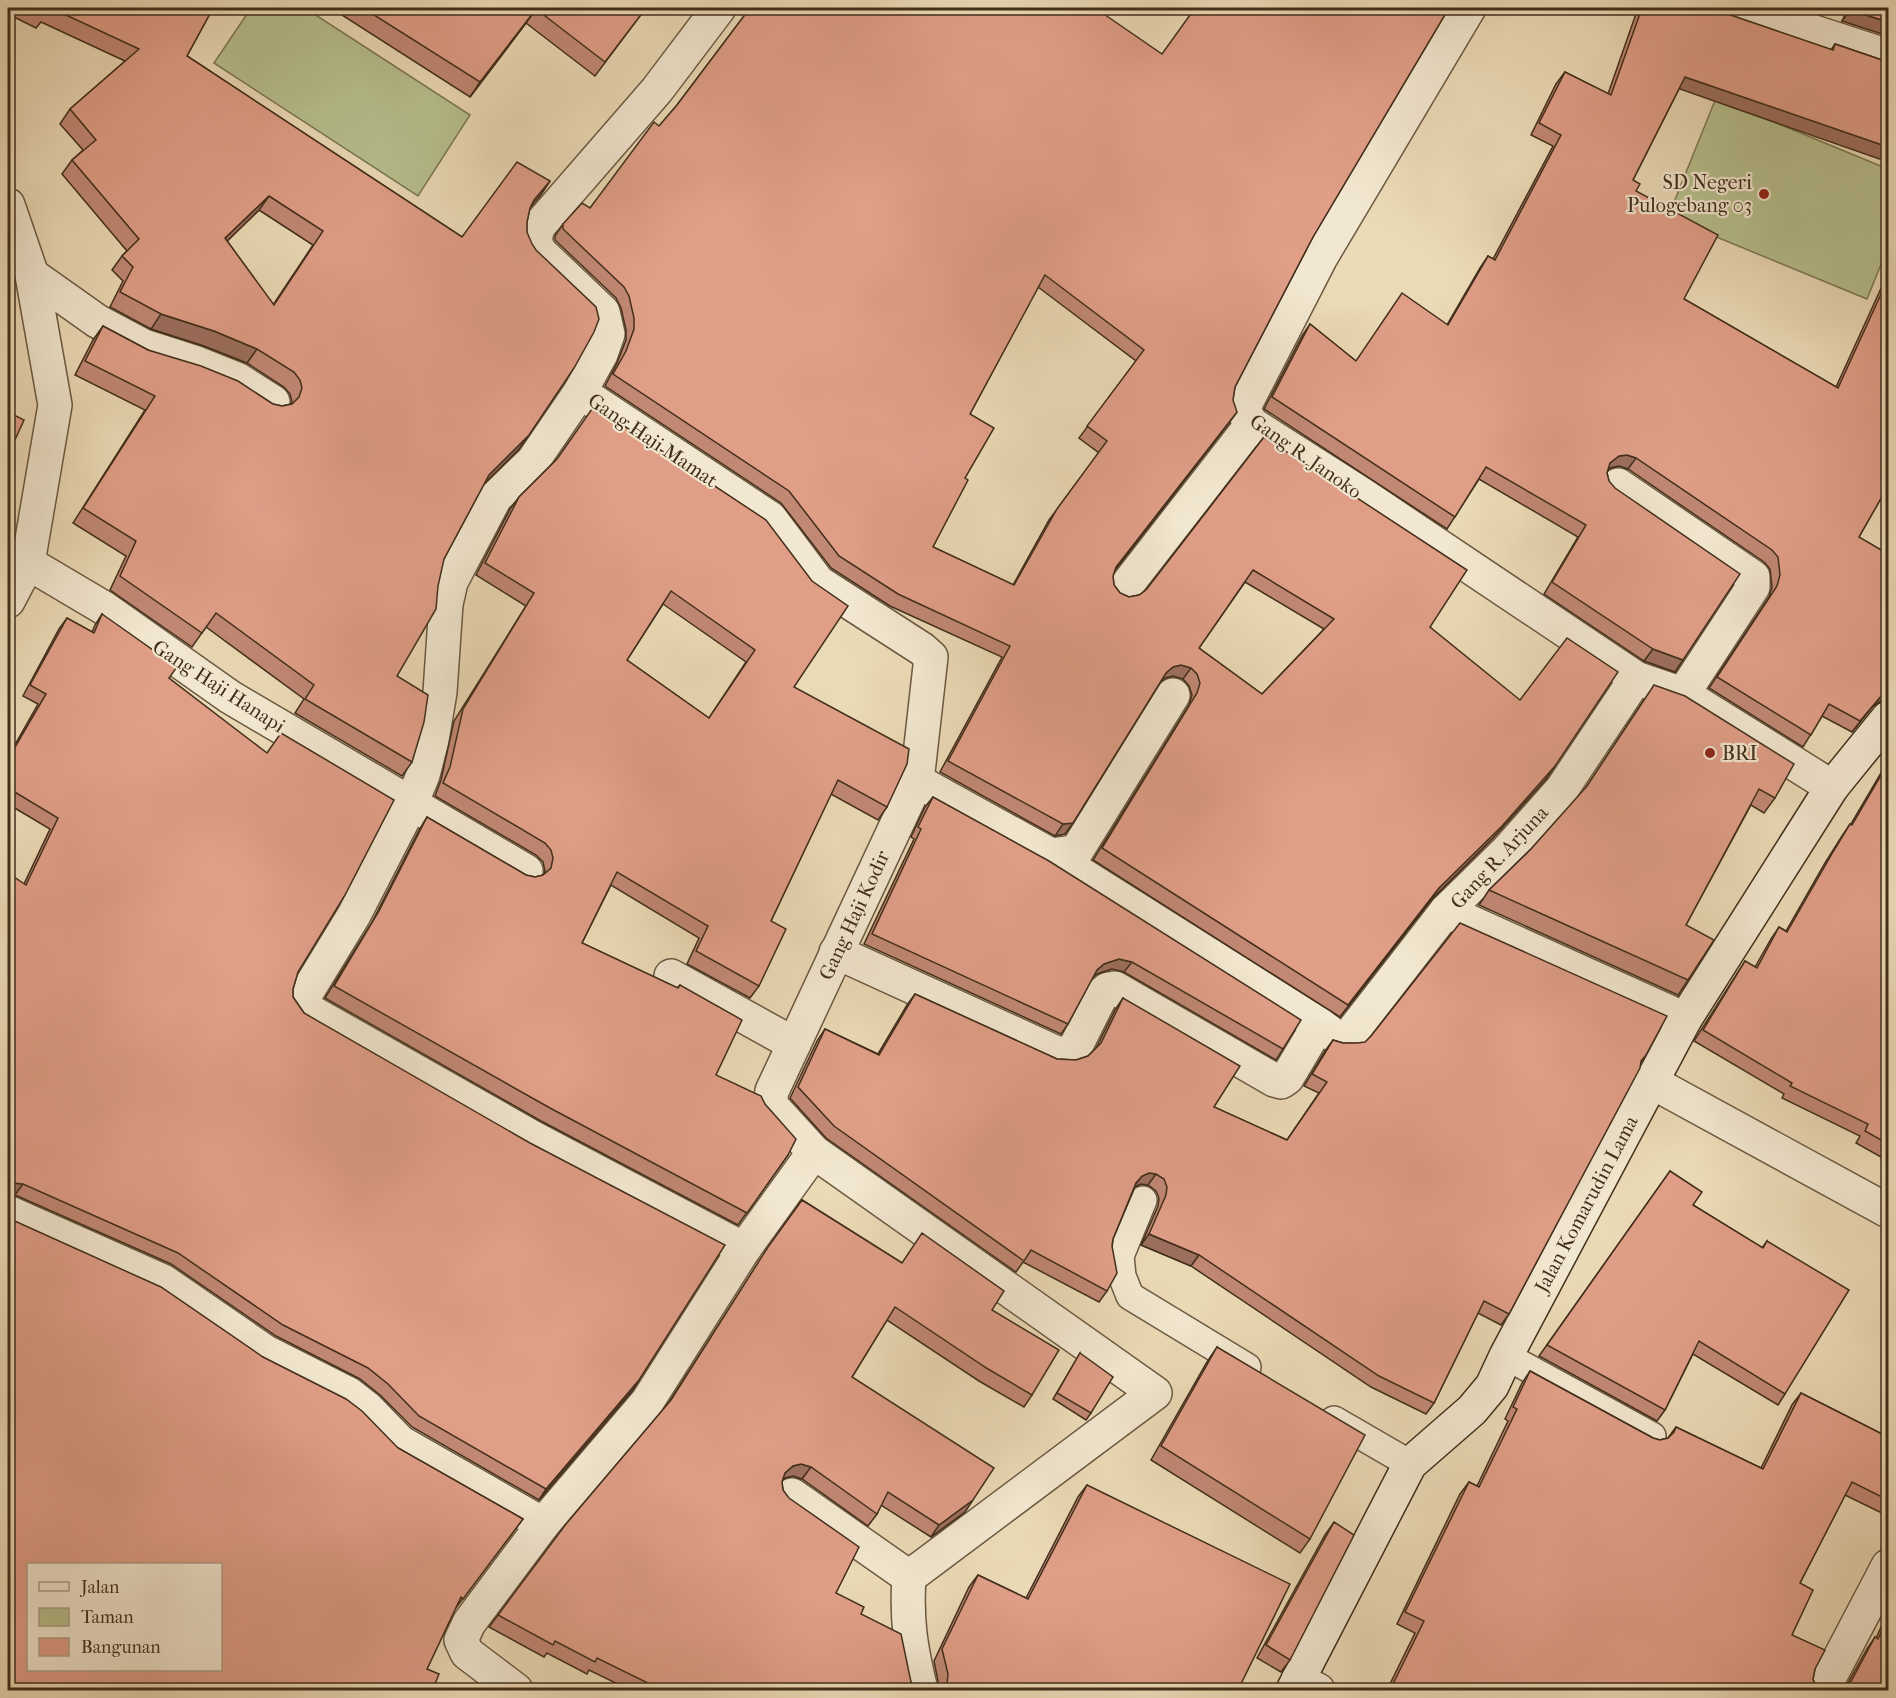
<svg xmlns="http://www.w3.org/2000/svg" width="1896" height="1698" font-family="'IM FELL French Canon',serif">
  <style>
    .green { fill: #b7c08e; stroke: #7c7754; stroke-width: 1.5 }
    .lines { fill: none; stroke-linecap: round; stroke-linejoin: round }
    .lane-casing { stroke: #6c5942; stroke-width: 30 }
    .street-casing { stroke: #6c5942; stroke-width: 36 }
    .secondary-casing { stroke: #412e1b; stroke-width: 36 }
    .lane { stroke: #f2e7d0; stroke-width: 27 }
    .street { stroke: #f2e7d0; stroke-width: 33 }
    .secondary { stroke: #f2e7d0; stroke-width: 33 }
    .wall { fill: #c18874; stroke: #412e1b; stroke-width: 1.5; fill-rule: evenodd }
    .shaded-wall { fill: #9d6f5e; stroke: #412e1b; stroke-width: 1.5 }
    .building { fill: #e09e87; stroke: #412e1b; stroke-width: 1.5; fill-rule: evenodd }
    .poi-dot { fill: #8f2418; stroke: #f2e7d0; stroke-width: 2 }
    .labels { text-anchor: middle; stroke-width: 4.5; stroke-linejoin: round; paint-order: stroke }
    .poi-label { font-size: 20px; fill: #412e1b; stroke: #f2e7d0; text-anchor: end }
    .street-label { font-size: 20px; fill: #412e1b; stroke: #f2e7d0 }
  </style>
  <rect width="100%" height="100%" fill="#ebdab6"/>
  <filter id="stains"><feTurbulence type="fractalNoise" baseFrequency=".00333" numOctaves="4"/><feColorMatrix values="0 0 0 0 .2 0 0 0 0 .09 0 0 0 0 .02 0 0 0 .5 -.17"/></filter>
  <radialGradient id="worn" r=".72"><stop offset=".6" stop-color="#630" stop-opacity="0"/><stop offset="1" stop-color="#630" stop-opacity=".3"/></radialGradient>
  <!-- green -->
  <g class="green">
    <path d="M251,8h54l165,107 -52,81 -204,-133z"/>
    <path d="M1716,98l172,71v78l-21,52 -199,-82z"/>
  </g>
  <g class="lines">
    <defs>
      <g id="lane">
        <path d="M1143,1200l-23,56 2,20 8,20 117,71"/>
        <path d="M1506,1356l146,80"/>
        <path d="M1334,1420l76,44"/>
      </g>
      <g id="street">
        <path d="M719,8l-62,82 -119,137 -3,13 4,11 64,61 5,22 -7,20 -21,38 -47,69 -38,37 -44,84 -5,22 -6,88 -8,48 -9,35 -12,29 -57,111 -47,77 -3,12 6,7 222,126 212,112"/>
        <path d="M1469,8l-148,249 -77,150v5l8,12 111,71 273,183 47,16 149,93"/>
        <path d="M1741,8l147,48"/>
        <path d="M8,205l24,70 23,130 -27,158 -20,38"/>
        <path d="M32,275l65,46 47,25 53,17 40,16 36,23"/>
        <path d="M580,392l190,126 48,64 104,67 9,8 -14,124 -145,310 -2,13 44,48 341,241 -246,184c-3,44 2,72 12,113"/>
        <path d="M1618,485l135,92v10l-70,107"/>
        <path d="M28,563l76,45 126,89 296,174"/>
        <path d="M1123,590l129,-166"/>
        <path d="M917,781l134,74 25,-3 97,-157"/>
        <path d="M1051,855l268,169"/>
        <path d="M1446,911l239,108"/>
        <path d="M836,952l221,101h11l8,-7 26,-52 6,-5 7,-1 159,92 7,2 6,-4 32,-54 16,12h14l97,-125 61,-60 55,-62 74,-111"/>
        <path d="M671,976l123,68"/>
        <path d="M1650,1081l238,130"/>
        <path d="M8,1212l155,69 103,71 83,42 18,14 33,34 143,82"/>
        <path d="M792,1495l117,82"/>
        <path d="M1298,1680l20,10"/>
        <path d="M516,1690l-49,-37 -6,-13 8,-17 74,-99 104,-122 97,-153 70,-97"/>
        <path d="M1823,1690l65,-124"/>
      </g>
      <path id="secondary" d="M1293,1690l117,-226 62,-54 20,-24 14,-30 179,-337 147,-232 56,-69"/>
    </defs>
    <!-- lane casing -->
    <use href="#lane" class="lane-casing"/>
    <!-- street casing -->
    <use href="#street" class="street-casing"/>
    <!-- secondary casing -->
    <use href="#secondary" class="secondary-casing"/>
    <!-- lane -->
    <use href="#lane" class="lane"/>
    <!-- street -->
    <use href="#street" class="street"/>
    <!-- secondary -->
    <use href="#secondary" class="secondary"/>
  </g>
  <!-- wall -->
  <g class="wall">
    <path d="M8,8h205l-26,48 275,181 88,-56 -10,15 -10,11 -3,15 -8,227 -35,35 -40,75 -47,117 15,86 -10,14 -107,-63 9,-14 -98,-72 -14,20 -82,-57 16,-34 -53,-33 72,-113 -70,-35 18,-35 10,-14 45,24 125,54 9,2 9,-2 1,-2 -2,-8 -6,-7 -37,-24 -43,-17 -53,-17 -41,-22 13,-26 -11,-11 10,-14 5,-5 -65,-77 10,-14 11,-10 -23,-26 10,-15 55,-48 -84,-39 -5,6 -28,-14zM259,210l54,35 -40,60 -46,-64z"/>
    <path d="M331,8h315l-51,68 -69,-53 -56,74z"/>
    <path d="M750,8h351l-2,3 214,226 -78,150 -6,36 -114,147 -2,6 1,9 6,8 9,4 10,-2 7,-5 118,-153 166,190 117,151 -54,60 -62,62 -91,117 -247,-157 96,-155 3,-10 -3,-9 -6,-7 -10,-3 -8,2 -5,5 -87,140 -8,11 -10,2 -115,-64 62,-115 -112,-51 -59,-38 -50,-65 -176,-117 12,-23 9,-23v-10l-5,-22 -5,-10 -61,-58v-4l8,-12 27,-16 87,-103zM1038,287l98,74 -57,77 20,15 -50,67 -36,65 -80,-38 32,-69 5,-64zM1245,582l79,47 -62,65 -63,-46z"/>
    <path d="M1638,8h72l121,42 4,-6 53,18 -209,27 -46,91 3,11 48,108 152,88 52,-114v213l-29,51 22,164 -8,5 -21,26 -30,-16 -19,31 -94,-59 60,-91 3,-10 -2,-18 -6,-7 -136,-93 -9,-3 -9,2 -2,2 -1,3 2,8 74,179 -8,12 -31,-11 -100,-67 34,-57 -99,-58 -32,50 -183,-120 38,-73 8,-12 46,37 91,-36 33,-57 8,-12 5,3 60,-113 -22,-11 25,-51 9,-12 43,22z"/>
    <path d="M1848,8h40l-46,13z"/>
    <path d="M556,460l238,227 93,120 -9,13 -47,-26 -60,127 -12,65 -9,12 -63,-34 12,-26 -88,-53 -29,58 95,45 3,-3 36,90 72,80 -50,70 -197,-104 -216,-123 46,-74 48,-94 8,-13 99,58 9,2 9,-2 1,-4 -2,-9 -7,-7 -101,-59 6,-16 13,-59 72,-115 -50,-31 34,-66 9,-12zM663,604l83,58 -37,56 -82,-58z"/>
    <path d="M102,614l67,64 129,294 -5,17v8l11,16 335,367 -7,11 -93,109 -127,-73 -32,-32 -20,-16 -84,-43 -105,-72 -156,-69 9,-311 26,-55 -42,-25v-47l30,-53 -15,-8 36,-67 8,-11 25,14 3,-7z"/>
    <path d="M1644,700l131,98 -11,15 -13,-8 -65,120 2,55 -10,15 -199,-90 10,-15 42,-41 54,-60z"/>
    <path d="M1888,761v400l-32,-18 4,-7 -78,-38 2,-4 -90,-53 51,-80 10,6 16,-28 8,-12 7,4 39,-68 17,-27 8,-12h1z"/>
    <path d="M933,797l350,252 -7,11 -152,-88 -12,-3 -15,5 -4,3 -25,47 -7,10 -197,-90 50,-105 -3,-2 14,-30z"/>
    <path d="M915,994l142,65 19,1 12,-4 8,-8 19,-38 8,-12 91,109 73,33 32,-47 -15,-7 21,-35 8,-11 10,3 303,12 -5,8 -132,251 -8,11 -23,-12 -44,90 -8,11 -55,-27 -180,-121 -50,-21 17,-39 1,-8 -3,-7 -8,-6 -7,-1 -6,3 -22,52 -6,52 -8,11 -76,-40 -7,10 -190,-134 -36,-40 27,-57 8,-12 53,25 29,-49z"/>
    <path d="M1670,1171l23,34 69,43 5,-7 18,153 -7,11 -85,-51 -28,56 -8,11 -118,-65z"/>
    <path d="M802,1200l100,63 90,47 40,85 -8,12 -45,-26 -92,-61 -35,57 113,135 -34,25 -50,-32 -4,9 -9,12 -66,-47 -9,-3 -8,2 -2,2 -1,2 1,8 53,103 25,21 50,68 5,8h-286l-41,-20 -2,4 -40,-21 -3,4 -55,-30 9,-12 170,-211 92,-144z"/>
    <path d="M1217,1347l93,192 -10,14 -149,-93 56,-98z"/>
    <path d="M1080,1353l11,60 -5,7 -33,-21z"/>
    <path d="M263,1357l135,91 125,71 -68,90 -28,60 8,15 -427,6z"/>
    <path d="M1530,1371l123,67 7,2 8,-2 8,-11 85,41 31,-63 9,-12 87,44v79l-43,-21 -45,88 -8,52 23,34 -2,10 3,9 2,2h-431l28,-57 -18,-9 63,-130 9,-12 8,4 31,-65 -3,-2 17,-36z"/>
    <path d="M1087,1485l151,205h-299v-4l-5,-25 35,-74 9,-12 48,23 52,-101z"/>
    <path d="M1334,1522l-44,138 -9,12 -24,-14 68,-123z"/>
    <path d="M1888,1612v78h-44l23,-41 8,-12 1,1z"/>
  </g>
  <!-- shaded-wall -->
  <g class="shaded-wall">
    <path d="M1544,8h22l-5,6z"/>
    <path d="M536,9l-10,14 -56,74 10,-15z"/>
    <path d="M1850,10l38,12v14l-46,-15z"/>
    <path d="M1685,77l203,70v15l-211,-74z"/>
    <path d="M550,181l-10,15 -16,19 10,-15z"/>
    <path d="M269,196l-10,14 -44,43 10,-15z"/>
    <path d="M161,314l53,17 43,18 -10,14 -43,-17 -53,-17z"/>
    <path d="M1237,412l-8,11 -121,156 8,-12z"/>
    <path d="M529,435l-10,14 -40,40 10,-14z"/>
    <path d="M1627,455l9,3 -8,11 -9,-3 -9,2 -8,7 8,-12 9,-7z"/>
    <path d="M1653,649l30,11 -8,12 -31,-11z"/>
    <path d="M1181,665l10,3 -8,11 -10,-3 -8,2 -8,7 9,-12 7,-6z"/>
    <path d="M1888,689v11l-7,1 -8,5 -21,26 30,-37z"/>
    <path d="M1555,766l-8,12 -54,60 -62,62 -91,117 99,-129z"/>
    <path d="M1073,823l-8,11 -10,2 8,-12z"/>
    <path d="M1119,959l13,3 -8,10 -12,-3 -15,5 -7,6 7,-10 7,-6z"/>
    <path d="M1149,1173l7,1 -8,11 -7,-1 -7,3 -6,7 14,-18z"/>
    <path d="M13,1183l10,1 -8,11 -7,-1v-9z"/>
    <path d="M1149,1234l50,21 -8,11 -50,-21z"/>
    <path d="M639,1380l-7,11 -93,109 7,-11z"/>
    <path d="M801,1464l10,3 -9,12 -9,-3 -8,2 -9,7 9,-12 8,-7z"/>
    <path d="M973,1500l-8,12 -34,25 8,-12z"/>
  </g>
  <!-- building -->
  <g class="building">
    <path d="M33,8h16l-3,6z"/>
    <path d="M51,8h162l-26,48 275,181 55,-75 33,19 -16,19 -4,8 -3,14v10l5,12 4,6 60,57 3,12 -5,13 -20,36 -45,67 -40,40 -45,84 -6,27 -2,23 -39,67 31,19 -4,27 -12,40 -107,-63 9,-14 -98,-72 -14,20 -82,-57 16,-35 -53,-33 72,-112 -70,-35 18,-35 45,24 53,16 37,15 35,23 9,2 10,-2 7,-7 3,-9 -2,-8 -6,-8 -37,-23 -43,-18 -53,-17 -41,-22 13,-25 -11,-11 17,-17 -67,-79 24,-20 -26,-31 69,-60zM269,196l54,35 -49,74 -49,-67z"/>
    <path d="M363,8h283l-41,54 -69,-53 -56,73z"/>
    <path d="M750,8h350l-2,2 64,44 33,-46h254l-136,229 -78,150 -2,13 4,12 -121,155 -3,9 1,9 6,8 9,4 10,-2 7,-5 118,-153 203,133 -37,57 90,73 47,-62 51,34 -63,94 -53,60 -63,62 -91,117 -246,-157 95,-155 3,-10 -3,-9 -6,-6 -10,-3 -8,2 -7,6 -93,150 -10,1 -115,-63 62,-115 -112,-52 -59,-38 -50,-65 -176,-117 13,-23 8,-22v-11l-5,-22 -5,-9 -61,-58v-5l19,-21 8,5 64,-86 5,4 18,-21zM1045,275l99,75 -57,76 20,15 -50,68 -43,76 -81,-38 35,-67 -3,-2 29,-50 -24,-14zM1253,570l81,49 -72,75 -63,-46z"/>
    <path d="M1642,8h68l123,42 2,-6 53,18v85l-203,-70 -52,103 7,4 -4,7 82,44 -34,64 154,89 50,-109v207l-29,51 29,17v135l-6,6 -22,26 -31,-17 -18,31 -94,-58 60,-91 3,-11 -2,-18 -6,-7 -136,-92 -9,-3 -8,1 -9,7 -3,10 2,8 6,7 125,86 -57,86 -30,-11 -101,-67 34,-57 -100,-58 -31,50 -183,-120 38,-73 46,37 46,-68 46,32 40,-69 7,4 66,-125 -22,-12 26,-51 46,23z"/>
    <path d="M1851,8h37v14l-38,-12z"/>
    <path d="M594,406l172,114 46,61 36,25 -54,81 115,62 -2,15 -20,43 -49,-27 -67,141 15,8 -27,57 -63,-35 12,-25 -91,-54 -35,71 96,45 2,-3 62,35 -26,55 45,21 4,8 31,35 -8,16 -41,58 -197,-105 -216,-122 45,-75 48,-94 99,58 9,2 8,-2 8,-7 2,-10 -2,-8 -6,-7 -102,-60 7,-16 13,-58 71,-116 -49,-30 34,-66 38,-38zM671,591l84,59 -46,68 -82,-58z"/>
    <path d="M8,412l16,8 -16,35z"/>
    <path d="M102,614l75,53 -8,11 98,75 14,-20 113,67 -49,95 -47,77 -5,17v8l11,16 226,130 195,102 -86,135 -93,109 -127,-73 -31,-32 -20,-16 -85,-43 -105,-72 -155,-69 -10,-1 -5,2v-312l18,12 32,-67 -50,-30v-29l38,-65 -16,-9 37,-67 27,15z"/>
    <path d="M1654,685l31,11 109,68 -19,34 -16,-9 -73,136 28,15 -26,40 -199,-90 42,-41 56,-63z"/>
    <path d="M1888,763v381l-23,-13 3,-7 -78,-38 2,-3 -89,-53 42,-69 12,7 22,-41 8,5 46,-80 17,-28 2,1z"/>
    <path d="M933,797l116,64 252,159 -18,29 -151,-87 -13,-3 -15,5 -7,6 -29,54 -196,-90 49,-105 -3,-2z"/>
    <path d="M1460,923l207,93 -21,39 -5,6 -1,7 -131,246 -25,-13 -50,102 -55,-27 -180,-121 -50,-21 17,-39 1,-8 -3,-8 -8,-5 -7,-1 -7,3 -6,7 -23,56 -1,7 5,27 -10,18 -76,-41 -7,11 -190,-135 -36,-39 27,-58 54,26 36,-61 142,65 19,1 12,-4 13,-13 22,-45 117,68 -26,41 73,33 40,-58 -15,-8 21,-34 10,3h14l8,-1 6,-6z"/>
    <path d="M1670,1171l32,21 -9,13 70,43 4,-7 82,49 -64,104 -86,-53 -34,69 -118,-65z"/>
    <path d="M802,1200l100,63 20,-30 82,58 -12,19 67,40 -27,45 -44,-26 -93,-62 -43,70 142,91 -21,32 -34,25 -51,-33 -11,22 -66,-47 -10,-3 -8,2 -8,7 -3,9 1,8 6,8 70,49 -23,46 28,14 -3,7 40,20 10,48 5,8h-254l-65,-32 -2,4 -40,-21 -2,4 -55,-30 68,-91 105,-124 97,-153z"/>
    <path d="M8,1218l153,69 102,70 83,42 16,12 36,37 125,71 -60,80 -2,-2 -34,72 12,5 -4,10 13,6h-440zM28,1564h192v106h-192z"/>
    <path d="M1217,1347l148,88 -55,104 -149,-93z"/>
    <path d="M1080,1353l33,24 -22,36 -34,-20z"/>
    <path d="M1530,1371l123,67 7,2 8,-2 6,-6 2,-5 87,42 38,-76 87,44v63l-36,-18 -52,101 13,7 -21,45 33,15 -10,19 -2,10 3,9 2,2h-428l34,-69 -19,-9 64,-130 10,5 38,-78 -4,-2z"/>
    <path d="M1087,1485l203,99 -52,106h-295l4,-6 1,-10 -6,-25 36,-74 50,24z"/>
    <path d="M1334,1522l20,13 -64,125 -24,-15z"/>
    <path d="M1888,1618v72h-44l4,-3 27,-50 3,2z"/>
  </g>
  <!-- markers -->
  <g class="poi-dot">
    <circle cx="1764" cy="194" r="6"/>
    <circle cx="1710" cy="753" r="6"/>
  </g>
  <g class="labels">
    <!-- poi labels -->
    <g class="poi-label">
      <text x="1752" y="189">SD Negeri<tspan x="1752" dy="23">Pulogebang 03</tspan></text>
      <text x="1722" y="760" text-anchor="start">BRI</text>
    </g>
    <!-- street labels -->
    <g class="street-label">
      <text transform="translate(653 440) rotate(34)" y="7">Gang Haji Mamat</text>
      <text transform="translate(1306 456) rotate(35)" y="7">Gang R. Janoko</text>
      <text transform="translate(219 686) rotate(33)" y="7">Gang Haji Hanapi</text>
      <text transform="translate(1499 857) rotate(-47)" y="7">Gang R. Arjuna</text>
      <text transform="translate(854 915) rotate(-65)" y="7">Gang Haji Kodir</text>
      <text transform="translate(1586 1204) rotate(-62)" y="7">Jalan Komarudin Lama</text>
    </g>
  </g>
  <!-- margin -->
  <rect width="1896" height="1698" fill="none" stroke="#ebdab6" stroke-width="30"/>
  <rect x="9" y="9" width="1878" height="1680" fill="none" stroke="#412e1b" stroke-width="3"/>
  <rect x="15" y="15" width="1866" height="1668" fill="none" stroke="#412e1b" stroke-width="1.5"/>
  <!-- legend -->
  <rect x="27" y="1563" width="195" height="108" fill="#f2e7d0" stroke="#ab9d88" stroke-width="1.5"/>
  <rect x="39" y="1582" width="30" height="9" fill="#f2e7d0" stroke="#ab9d88" stroke-width="1.5"/>
  <text x="81" y="1593" font-size="18" fill="#412e1b">Jalan</text>
  <rect x="39" y="1608" width="30" height="18" fill="#b7c08e" stroke="#ab9d88" stroke-width="1.5"/>
  <text x="81" y="1623" font-size="18" fill="#412e1b">Taman</text>
  <rect x="39" y="1638" width="30" height="18" fill="#e09e87" stroke="#ab9d88" stroke-width="1.5"/>
  <text x="81" y="1653" font-size="18" fill="#412e1b">Bangunan</text>
  <rect width="100%" height="100%" filter="url(#stains)"/>
  <rect width="100%" height="100%" fill="url(#worn)"/>
</svg>
